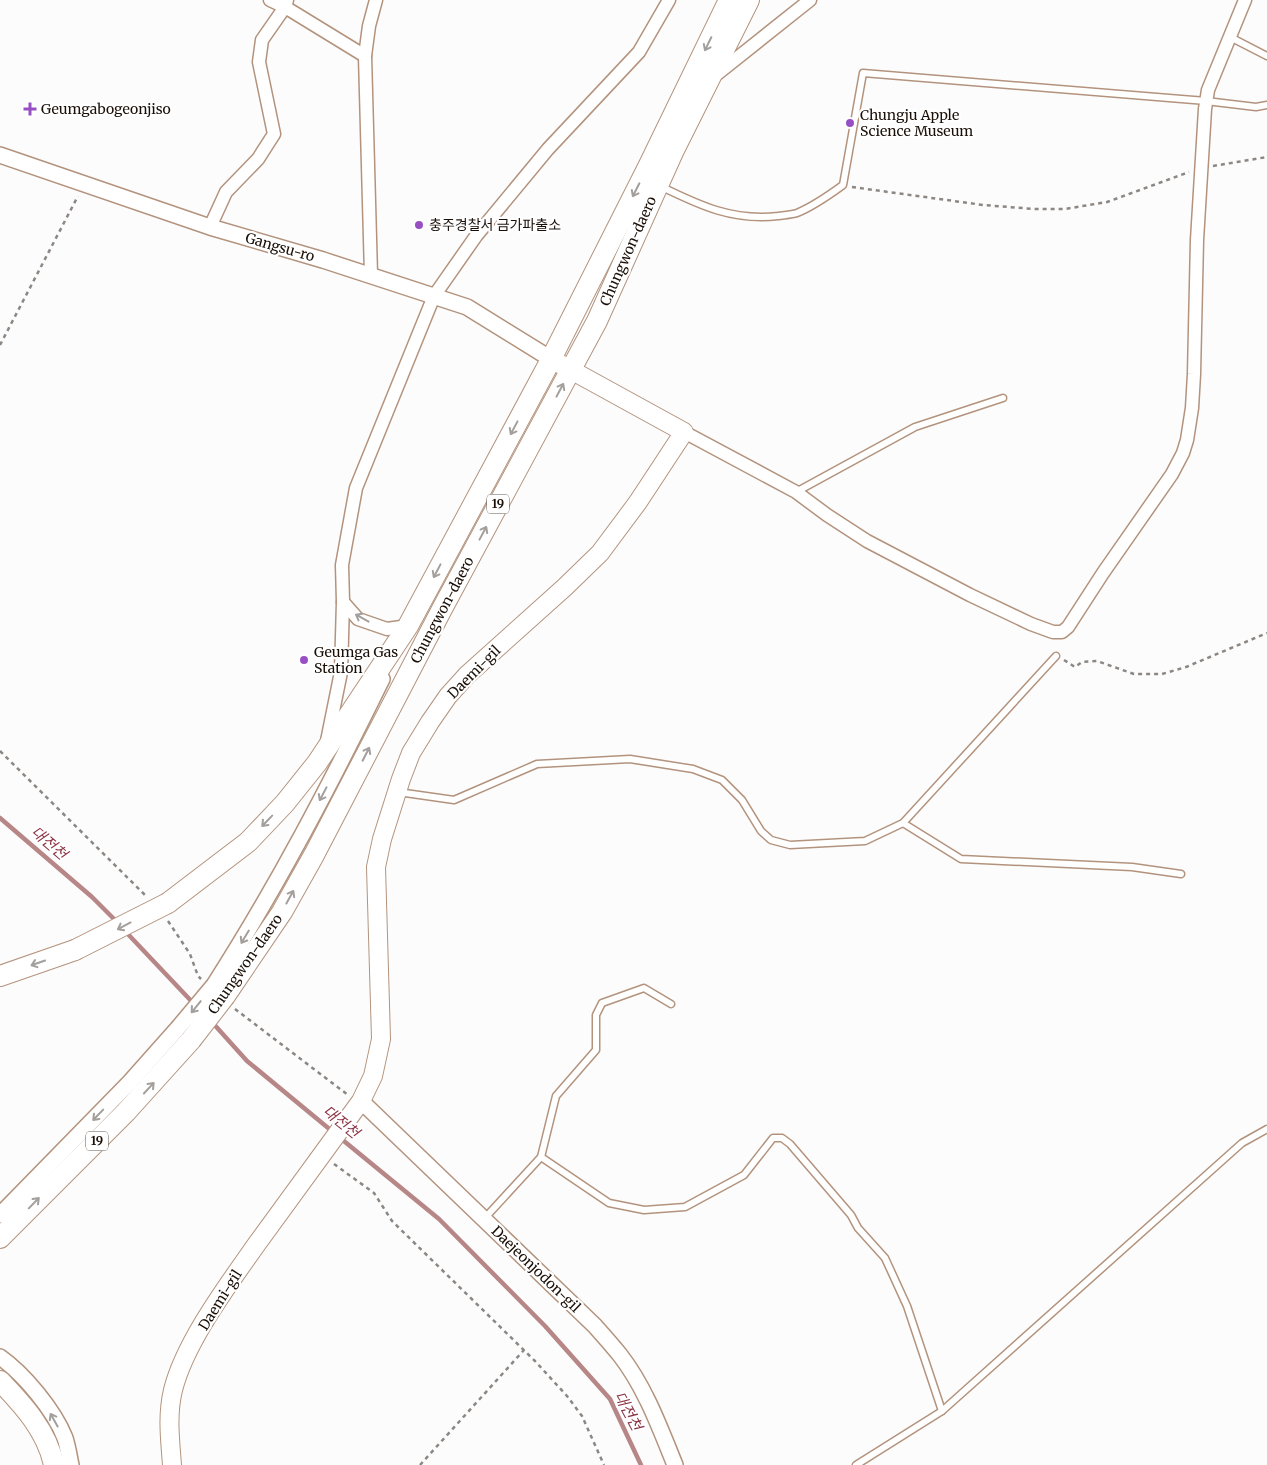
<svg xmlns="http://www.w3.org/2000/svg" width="1267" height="1465" font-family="Merriweather,'Noto Sans KR',serif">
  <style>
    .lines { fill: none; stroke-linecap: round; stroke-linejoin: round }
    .stream { stroke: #b78788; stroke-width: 4.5 }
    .service-casing { stroke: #b3937d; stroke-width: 9 }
    .minor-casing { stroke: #b3937d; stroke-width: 15 }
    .tertiary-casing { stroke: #b3937d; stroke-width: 18 }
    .secondary-casing { stroke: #b3937d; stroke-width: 20 }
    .trunk-casing { stroke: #b3937d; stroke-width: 22 }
    .path { stroke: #8c8783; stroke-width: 2.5; stroke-dasharray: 4 4; stroke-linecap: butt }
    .service { stroke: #fff; stroke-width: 6 }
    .minor { stroke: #fff; stroke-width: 12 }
    .tertiary { stroke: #fff; stroke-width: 15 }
    .secondary { stroke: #fff; stroke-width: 18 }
    .trunk { stroke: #fff; stroke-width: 20 }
    .tertiary-bridge-casing { stroke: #b3937d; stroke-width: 18; stroke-linecap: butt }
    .trunk-bridge-casing { stroke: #b3937d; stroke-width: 22; stroke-linecap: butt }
    .tertiary-bridge { stroke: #fff; stroke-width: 15 }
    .trunk-bridge { stroke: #fff; stroke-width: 20 }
    .oneway { stroke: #a39f9c }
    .poi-dot { fill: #9650c4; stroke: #fff; stroke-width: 2 }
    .labels { text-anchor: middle; stroke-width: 4.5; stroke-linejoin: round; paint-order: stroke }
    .shield { fill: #fff; stroke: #5f5751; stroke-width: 1 }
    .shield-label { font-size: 12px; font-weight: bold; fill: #1a0f07 }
    .poi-label { font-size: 14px; fill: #1a0f07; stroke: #fff; text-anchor: start }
    .street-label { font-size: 14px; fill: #1a0f07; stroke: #fff }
    .water-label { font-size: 15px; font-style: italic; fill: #8c3343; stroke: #fff }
  </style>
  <rect width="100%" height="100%" fill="#fcfcfc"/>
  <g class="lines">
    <!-- stream -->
    <g class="stream">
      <path d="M0,818l92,79 26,26"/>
      <path d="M125,931l70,74"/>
      <path d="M211,1021l36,40 86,71"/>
      <path d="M339,1137l100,82 106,107 65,73 31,66"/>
    </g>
    <defs>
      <g id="service">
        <path d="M1230,37l37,19"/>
        <path d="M662,187c39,19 71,34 116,29 6,-1 13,-1 19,-3 17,-7 31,-17 46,-28l20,-112 343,28 50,6 11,-2"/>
        <path d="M796,492l119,-65 88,-29"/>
        <path d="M398,792l56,8 83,-36 93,-5 63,10 29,11 20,20 19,31 10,9 19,5 75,-4 38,-18 153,-167"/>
        <path d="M903,823l58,36 171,8 49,7"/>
        <path d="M541,1157l68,46 35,7 41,-3 59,-32 29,-37h9l8,6 61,71 7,13 27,30 22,48 35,105"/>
        <path d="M484,1219l57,-62 15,-61 40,-46v-35l6,-12 42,-15 27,16"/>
        <path d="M856,1465l86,-54 300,-268 25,-14"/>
      </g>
      <g id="minor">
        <path d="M270,0l15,7 80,49"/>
        <path d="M712,78l98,-78"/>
        <path d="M210,227l16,-35 32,-33 16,-25 -15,-72 3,-22 23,-33 2,-7"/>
        <path d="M371,275l-6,-219 4,-30 7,-26"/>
        <path d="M684,432l112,60 31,23 40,26 103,54 61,29 22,8h9l6,-5 35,-54 69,-99 11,-21 4,-13 5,-32 2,-34 3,-134 8,-131 3,-19 37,-90"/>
        <path d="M343,602l-1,-37 14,-77 78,-192 42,-60 72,-87 91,-97 30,-52"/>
        <path d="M327,741l14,-69 2,-70 15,17 29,10 21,-3"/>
      </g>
      <g id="tertiary">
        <path d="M0,155l210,72 113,33 144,47 84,52"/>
        <path d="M214,985c63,-98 117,-202 168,-306"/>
        <path d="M361,1101l234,225c8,9 17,19 25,29 25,32 40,73 55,110"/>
        <path d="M0,1215l130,-133 48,-54"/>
        <path d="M0,1357c24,17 54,53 65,81 3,9 4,18 6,27"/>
      </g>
      <path id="secondary" d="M172,1465c-2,-26 -5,-50 1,-75 12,-48 55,-105 83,-145 35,-48 70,-96 105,-144l12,-25 8,-37 -5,-172 6,-28 19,-60 10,-26 19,-31 18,-26 19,-21 98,-88 35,-34 38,-51 46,-70 -133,-73"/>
      <g id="trunk">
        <path d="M168,903l80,-61 37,-39 32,-40 91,-137 138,-257 103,-204 80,-165"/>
        <path d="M0,976l75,-26"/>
        <path d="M225,996l57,-84 32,-57 128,-246 155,-288 77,-171 75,-150"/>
        <path d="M0,1238l126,-126 65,-72"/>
        <path d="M0,1381c23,24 47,50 54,84"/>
      </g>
    </defs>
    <!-- service casing -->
    <use href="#service" class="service-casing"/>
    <!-- minor casing -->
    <use href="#minor" class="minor-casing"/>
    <!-- tertiary casing -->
    <use href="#tertiary" class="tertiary-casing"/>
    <!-- secondary casing -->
    <use href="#secondary" class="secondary-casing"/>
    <!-- trunk casing -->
    <use href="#trunk" class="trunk-casing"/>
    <!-- path -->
    <g class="path">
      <path d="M1213,166l54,-9"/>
      <path d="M852,187l131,18 51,4h31l42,-7 82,-30"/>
      <path d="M0,345l78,-149"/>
      <path d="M1064,660l11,7 7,-5 15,-1 37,13h28l24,-7 81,-34"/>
      <path d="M0,751l146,145"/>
      <path d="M168,921l22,33 8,22 3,3"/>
      <path d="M235,1009l113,86"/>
      <path d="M334,1164l40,29 18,28 143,140 32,35 15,20 22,49"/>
      <path d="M420,1465l104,-115"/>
    </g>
    <!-- service -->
    <use href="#service" class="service"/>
    <!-- minor -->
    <use href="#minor" class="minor"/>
    <!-- tertiary -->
    <use href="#tertiary" class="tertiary"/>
    <!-- secondary -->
    <use href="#secondary" class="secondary"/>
    <!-- trunk -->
    <use href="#trunk" class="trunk"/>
    <defs>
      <path id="tertiary-bridge" d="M178,1028l36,-43"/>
      <g id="trunk-bridge">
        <path d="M75,950l93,-47"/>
        <path d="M191,1040l34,-44"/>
      </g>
    </defs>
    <!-- tertiary-bridge casing -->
    <use href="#tertiary-bridge" class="tertiary-bridge-casing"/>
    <!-- trunk-bridge casing -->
    <use href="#trunk-bridge" class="trunk-bridge-casing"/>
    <!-- tertiary-bridge -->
    <use href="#tertiary-bridge" class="tertiary-bridge"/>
    <!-- trunk-bridge -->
    <use href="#trunk-bridge" class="trunk-bridge"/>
  </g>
  <!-- one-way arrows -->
  <defs><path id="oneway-shaft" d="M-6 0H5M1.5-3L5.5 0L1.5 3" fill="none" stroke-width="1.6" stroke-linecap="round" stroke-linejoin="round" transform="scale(1.25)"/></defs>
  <g class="oneway">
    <use href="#oneway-shaft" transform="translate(708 44) rotate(116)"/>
    <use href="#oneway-shaft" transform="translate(636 190) rotate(117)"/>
    <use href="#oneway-shaft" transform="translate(560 390) rotate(-62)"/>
    <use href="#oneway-shaft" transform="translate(514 428) rotate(118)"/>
    <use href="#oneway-shaft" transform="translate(483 533) rotate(-62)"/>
    <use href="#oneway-shaft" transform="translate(437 571) rotate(118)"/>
    <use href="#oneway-shaft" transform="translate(362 618) rotate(-151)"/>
    <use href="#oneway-shaft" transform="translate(366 754) rotate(-63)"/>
    <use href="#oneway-shaft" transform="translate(323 794) rotate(118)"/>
    <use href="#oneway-shaft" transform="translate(267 821) rotate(134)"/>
    <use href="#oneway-shaft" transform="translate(290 897) rotate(-61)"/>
    <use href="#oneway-shaft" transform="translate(124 926) rotate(152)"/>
    <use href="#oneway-shaft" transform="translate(245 937) rotate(121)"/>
    <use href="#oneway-shaft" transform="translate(38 963) rotate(161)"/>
    <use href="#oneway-shaft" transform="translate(196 1007) rotate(129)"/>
    <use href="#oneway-shaft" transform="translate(149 1088) rotate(-47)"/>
    <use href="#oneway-shaft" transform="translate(98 1115) rotate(134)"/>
    <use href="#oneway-shaft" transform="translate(34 1203) rotate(-46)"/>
    <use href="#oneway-shaft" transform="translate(54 1420) rotate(-119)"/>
  </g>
  <!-- markers -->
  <g class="poi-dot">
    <path d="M27.5 101.5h5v5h5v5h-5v5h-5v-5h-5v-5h5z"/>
    <circle cx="850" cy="123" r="5"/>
    <circle cx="419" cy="225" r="5"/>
    <circle cx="304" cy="660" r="5"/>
  </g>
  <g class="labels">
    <!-- shield labels -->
    <g class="shield">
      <rect x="487" y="494.5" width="22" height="19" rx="4"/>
      <rect x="86" y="1131.5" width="22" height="19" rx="4"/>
    </g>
    <g class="shield-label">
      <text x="498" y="508">19</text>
      <text x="97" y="1145">19</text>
    </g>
    <!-- poi labels -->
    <g class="poi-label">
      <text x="41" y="114">Geumgabogeonjiso</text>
      <text x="860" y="120">Chungju Apple<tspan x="860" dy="16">Science Museum</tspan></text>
      <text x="429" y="230">충주경찰서 금가파출소</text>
      <text x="314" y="657">Geumga Gas<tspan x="314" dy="16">Station</tspan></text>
    </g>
    <!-- street labels -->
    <g class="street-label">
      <text transform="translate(280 247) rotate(16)" y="5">Gangsu-ro</text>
      <text transform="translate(628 251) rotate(-66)" y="5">Chungwon-daero</text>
      <text transform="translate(442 610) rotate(-62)" y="5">Chungwon-daero</text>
      <text transform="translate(474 672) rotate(-45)" y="5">Daemi-gil</text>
      <text transform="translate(245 964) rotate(-55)" y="5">Chungwon-daero</text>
      <text transform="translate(536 1269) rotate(44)" y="5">Daejeonjodon-gil</text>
      <text transform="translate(220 1300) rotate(-58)" y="5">Daemi-gil</text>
    </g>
    <!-- water labels -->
    <g class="water-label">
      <text transform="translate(49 843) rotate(41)" y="5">대전천</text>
      <text transform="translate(341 1122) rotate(39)" y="5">대전천</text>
      <text transform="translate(628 1411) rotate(62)" y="5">대전천</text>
    </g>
  </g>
</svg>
